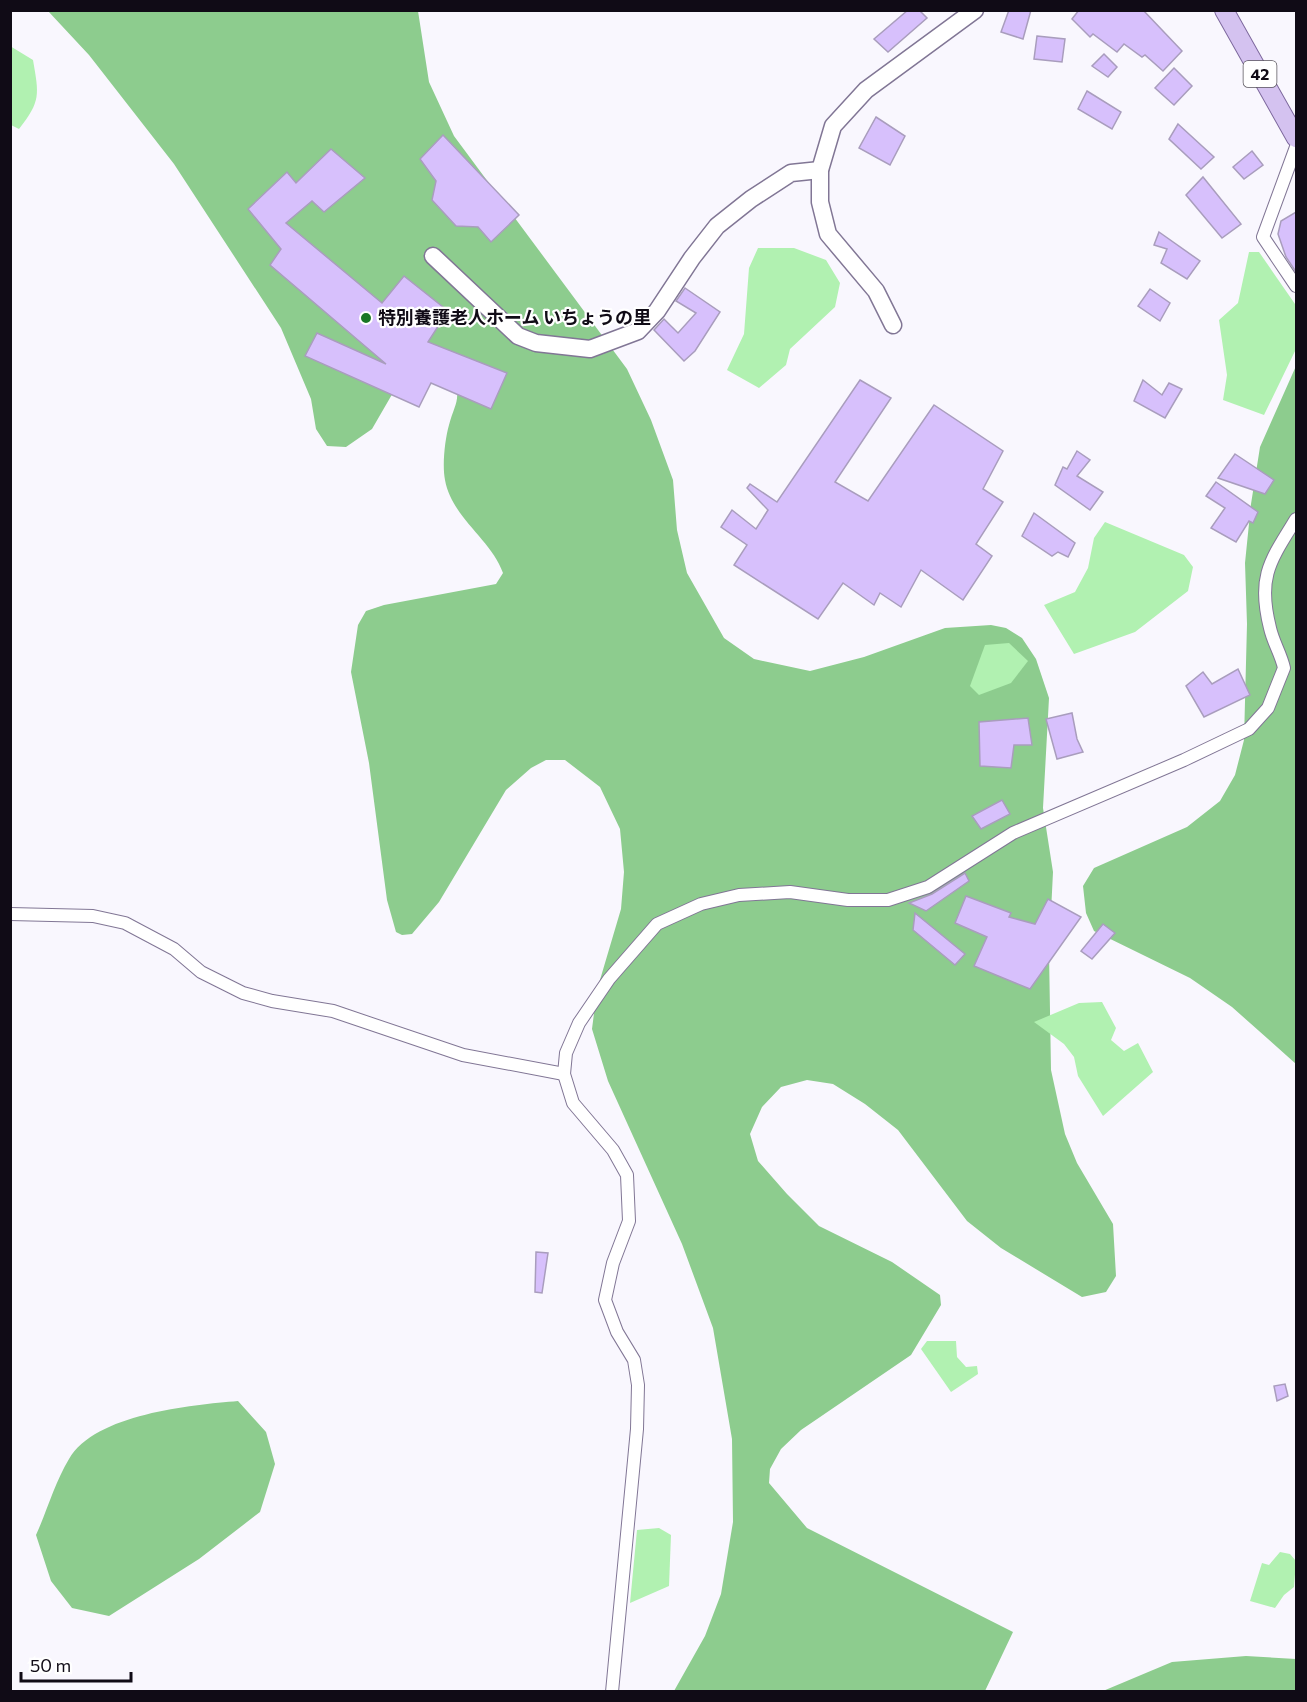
<svg xmlns="http://www.w3.org/2000/svg" width="1307" height="1702" font-family="Commissioner,'Noto Sans JP',sans-serif">
  <style>
    .forest { fill: #8dcc8e }
    .water { fill: #b1f1b1 }
    .building { fill: #d7c0fc; stroke: #a99dbd; stroke-width: 1.5 }
    .lines { fill: none; stroke-linecap: round; stroke-linejoin: round }
    .street-casing { stroke: #817695; stroke-width: 14 }
    .secondary-casing { stroke: #817695; stroke-width: 19 }
    .primary-casing { stroke: #7d689d; stroke-width: 20 }
    .street { stroke: #fff; stroke-width: 12 }
    .secondary { stroke: #fff; stroke-width: 16 }
    .primary { stroke: #d4c2f0; stroke-width: 18 }
    .poi-dot { fill: #1a7726; stroke: #fff; stroke-width: 2 }
    .labels { text-anchor: middle; stroke-width: 4.5; stroke-linejoin: round; paint-order: stroke }
    .shield { fill: #fff; stroke: #58545c; stroke-width: 1.5 }
    .shield-label { font-size: 16px; font-weight: bold; fill: #100b16 }
    .poi-label { font-size: 18px; font-weight: bold; fill: #100b16; stroke: #fff; text-anchor: start }
  </style>
  <rect width="100%" height="100%" fill="#f9f7fe"/>
  <!-- forest -->
  <g class="forest">
    <path d="M48,11h370l11,71 25,54 173,233 24,51 22,60 4,50 10,43 37,65 30,21 56,12 54,-14 81,-29 46,-3 15,3 16,10 14,21 13,39 -6,110 10,64 -4,80 2,118 14,64 12,29 36,61 3,52 -10,16 -24,5 -81,-49 -34,-27 -69,-91 -33,-26 -32,-20 -26,-4 -26,7 -19,20 -12,27 8,27 29,33 32,32 73,36 48,33 1,10 -30,50 -110,75 -20,19 -11,20 -1,14 38,45 206,104 -28,59h-311l31,-55 16,-42 12,-72 -1,-83 -19,-111 -31,-84 -74,-163 -16,-52 5,-39 24,-81 3,-37 -4,-43 -20,-42 -35,-27h-19l-15,8 -25,22 -67,112 -27,32 -10,1 -6,-3 -9,-32 -18,-137 -18,-91 7,-47 8,-14 18,-6 112,-21 7,-11c-12,-34 -51,-55 -58,-93 -3,-15 0,-41 4,-55 6,-23 15,-28 0,-52l-55,18 -22,38 -26,18 -19,-1 -11,-17 -5,-30 -30,-71 -107,-164 -85,-109z"/>
    <path d="M1296,366v698l-64,-57 -42,-29 -96,-47 -8,-18 -3,-27 11,-18 93,-41 33,-26 15,-26 9,-35 3,-116 -2,-61 6,-59 9,-57z"/>
    <path d="M238,1401l28,31 9,32 -15,48 -61,47 -90,57 -37,-8 -21,-27 -15,-46c11,-24 19,-53 33,-76 26,-45 122,-54 169,-58z"/>
    <path d="M1246,1656l50,3v32h-193l69,-29z"/>
  </g>
  <!-- water -->
  <g class="water">
    <path d="M10,46l23,14c6,35 8,41 -14,69l-8,-4z"/>
    <path d="M758,248h36l32,12 14,23 -5,24 -45,42 -4,16 -27,23 -32,-18 17,-36 5,-66z"/>
    <path d="M1249,252h10l36,52 1,45 -32,66 -41,-15 4,-25 -8,-55 19,-17z"/>
    <path d="M1105,522l79,33 9,12 -5,24 -53,41 -61,22 -30,-49 31,-13 13,-24 6,-30z"/>
    <path d="M1009,643l19,18 -17,22 -32,12 -9,-9 15,-41z"/>
    <path d="M1102,1002l14,26 -5,12 13,11 14,-8 15,29 -50,44 -25,-40 -4,-19 -10,-13 -30,-22 45,-19z"/>
    <path d="M927,1341h29l1,16 9,10 11,-1 1,8 -27,18 -30,-43z"/>
    <path d="M659,1528l12,7 -2,51 -39,17 7,-73z"/>
    <path d="M1280,1552l10,2 6,7 -2,26 -10,8 -9,13 -25,-7 12,-38 7,2z"/>
  </g>
  <!-- building -->
  <g class="building">
    <path d="M908,10h11l8,8 -39,34 -14,-13z"/>
    <path d="M1009,10h22l-8,29 -22,-7z"/>
    <path d="M1079,10h64l39,41 -19,20 -18,-16 -3,2 -18,-13 -7,8 -24,-18 -3,3 -18,-18z"/>
    <path d="M1037,36l28,3 -3,23 -28,-3z"/>
    <path d="M1104,54l13,13 -9,10 -16,-11z"/>
    <path d="M1174,68l18,18 -18,19 -19,-17z"/>
    <path d="M1087,91l34,21 -9,17 -34,-20z"/>
    <path d="M876,117l29,19 -15,29 -31,-17z"/>
    <path d="M1178,124l36,33 -13,12 -32,-30z"/>
    <path d="M443,135l76,80 -28,27 -13,-15 -22,-1 -24,-26 4,-19 -16,-22z"/>
    <path d="M331,149l34,29 -41,34 -12,-11 -26,22 96,80 22,-27 44,35 -20,31 79,31 -16,36 -60,-26 -12,24 -114,-51 12,-23 69,31 -116,-99 11,-16 -33,-40 39,-37 9,11z"/>
    <path d="M1252,151l11,14 -19,14 -11,-12z"/>
    <path d="M1203,177l38,47 -19,14 -36,-43z"/>
    <path d="M1296,212v60l-10,-15 -8,-23 3,-13z"/>
    <path d="M1159,232l41,29 -13,18 -26,-16 6,-14 -13,-4z"/>
    <path d="M685,288l35,24 -25,39 -11,10 -30,-31 10,-11 14,14 18,-20 -20,-12z"/>
    <path d="M1150,289l20,14 -10,18 -22,-15z"/>
    <path d="M860,380l31,18 -56,84 33,19 66,-96 69,46 -20,38 20,13 -27,42 16,12 -29,44 -42,-30 -20,37 -21,-14 -6,12 -31,-22 -25,36 -84,-54 13,-20 -26,-18 11,-17 24,19 12,-19 -21,-22 3,-4 27,18z"/>
    <path d="M1143,380l19,15 7,-12 13,6 -17,29 -31,-17z"/>
    <path d="M1077,451l13,9 -13,16 26,16 -13,18 -35,-25 8,-18 4,2z"/>
    <path d="M1235,454l39,26 -9,14 -47,-16z"/>
    <path d="M1216,482l42,30 -5,11 -4,-2 -13,21 -25,-14 14,-20 -19,-12z"/>
    <path d="M1034,513l41,30 -7,14 -10,-5 -6,4 -30,-20z"/>
    <path d="M1238,669l12,26 -46,22 -18,-31 17,-14 9,12z"/>
    <path d="M1072,713l5,26 6,13 -26,7 -11,-40z"/>
    <path d="M1028,718l4,27h-18l-3,23 -31,-2 -1,-44z"/>
    <path d="M1002,800l8,14 -29,15 -9,-13z"/>
    <path d="M965,873l4,8 -43,30 -17,-8 23,-9z"/>
    <path d="M966,896l45,17 -2,4 26,7 13,-25 33,18 -51,72 -56,-23 13,-29 -32,-14z"/>
    <path d="M915,913l50,41 -10,11 -42,-35z"/>
    <path d="M1103,924l12,9 -23,26 -11,-8z"/>
    <path d="M536,1252l12,1 -6,40 -7,-1z"/>
    <path d="M1285,1384l3,12 -11,5 -3,-15z"/>
  </g>
  <g class="lines">
    <defs>
      <g id="street">
        <path d="M1296,147l-33,90 33,49"/>
        <path d="M10,914l83,2 32,7 49,26 27,23 42,21 29,8 61,10 130,44 101,19"/>
        <path d="M612,1692l25,-263 1,-44 -4,-25 -17,-28 -12,-32 8,-37 16,-42 -2,-46 -14,-25 -40,-47 -9,-29 2,-21 13,-30 30,-44 48,-55 44,-20 38,-9 51,-3 58,8h40l40,-13 85,-54 171,-73 65,-31 19,-21 16,-40c-3,-14 -11,-26 -14,-40 -13,-51 0,-67 26,-109"/>
      </g>
      <g id="secondary">
        <path d="M433,256l85,80 18,7 54,6 48,-18 19,-20 35,-53 25,-32 34,-27 40,-26 29,-3"/>
        <path d="M893,325l-17,-34 -48,-57 -8,-32v-32l13,-44 33,-36 109,-80"/>
      </g>
      <path id="primary" d="M1224,10l72,128"/>
    </defs>
    <!-- street casing -->
    <use href="#street" class="street-casing"/>
    <!-- secondary casing -->
    <use href="#secondary" class="secondary-casing"/>
    <!-- primary casing -->
    <use href="#primary" class="primary-casing"/>
    <!-- street -->
    <use href="#street" class="street"/>
    <!-- secondary -->
    <use href="#secondary" class="secondary"/>
    <!-- primary -->
    <use href="#primary" class="primary"/>
  </g>
  <!-- markers -->
  <circle class="poi-dot" cx="366" cy="318" r="6"/>
  <g class="labels">
    <!-- shield labels -->
    <rect class="shield" x="1243.5" y="61" width="33" height="26" rx="4.5"/>
    <g class="shield-label">
      <text x="1260" y="80">42</text>
    </g>
    <!-- poi labels -->
    <g class="poi-label">
      <text x="378" y="324">特別養護老人ホーム いちょうの里</text>
    </g>
  </g>
  <!-- border -->
  <rect width="1307" height="1702" fill="none" stroke="#100b16" stroke-width="24"/>
  <!-- scale -->
  <path d="M21 1672v9h110v-9" fill="none" stroke="#100b16" stroke-width="3"/>
  <text x="30" y="1672" font-size="18" fill="#100b16" stroke="#ffffff" stroke-width="4.5" paint-order="stroke">50 m</text>
</svg>
